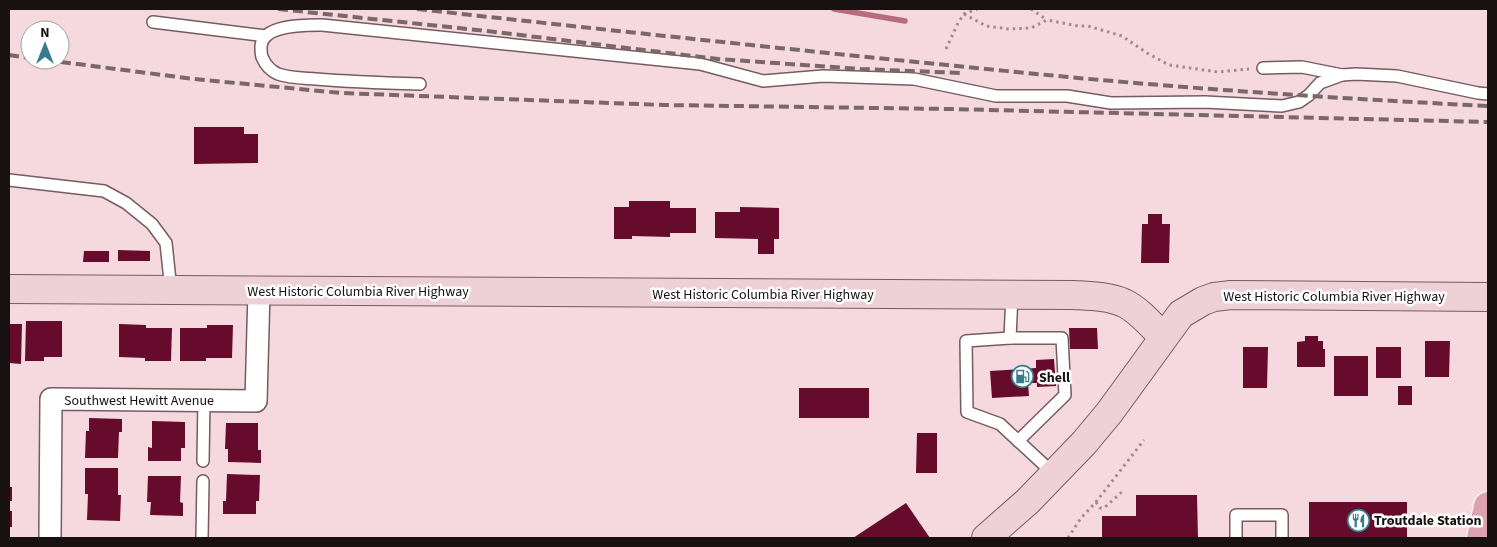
<svg xmlns="http://www.w3.org/2000/svg" width="1497" height="547" font-family="'Source Sans 3',sans-serif">
  <style>
    .lines { fill: none; stroke-linecap: round; stroke-linejoin: round }
    .stream { stroke: #b76c7c; stroke-width: 5.5 }
    .building { fill: #670b2c }
    .lane-casing { stroke: #745c60; stroke-width: 14 }
    .street-casing { stroke: #745c60; stroke-width: 24 }
    .secondary-casing { stroke: #745c60; stroke-width: 30 }
    .primary-casing { stroke: #fff; stroke-width: 30 }
    .path { stroke: #a18c90; stroke-width: 3; stroke-dasharray: 2.5 4; stroke-linecap: butt }
    .lane { stroke: #fff; stroke-width: 11 }
    .street { stroke: #fff; stroke-width: 21 }
    .secondary { stroke: #eed0d7; stroke-width: 28 }
    .primary { stroke: #dda2b0; stroke-width: 28 }
    .rail { stroke: #79676a; stroke-width: 4; stroke-dasharray: 10 5; stroke-linecap: butt }
    .labels { text-anchor: middle; stroke-width: 5; stroke-linejoin: round; paint-order: stroke }
    .street-label { font-size: 14px; fill: #191012; stroke: #fff }
    .poi-label { font-size: 14px; font-weight: bold; fill: #191012; stroke: #fff; text-anchor: start }
  </style>
  <rect width="100%" height="100%" fill="#f6d9de"/>
  <g class="lines">
    <!-- stream -->
    <path class="stream" d="M834,9l71,12"/>
  </g>
  <!-- building -->
  <g class="building">
    <path d="M194,127h50v7h14v29l-64,1z"/>
    <path d="M629,201h41v7h26v25h-26v4l-38,-1v3h-18v-32h15z"/>
    <path d="M740,207l39,1v31h-5v15h-16v-15l-43,-1v-26h25z"/>
    <path d="M1148,214h14v10h8l-1,39h-28l1,-39h6z"/>
    <path d="M118,250l32,1v10h-32z"/>
    <path d="M84,251h25v11h-26z"/>
    <path d="M26,321h36v36h-18v4h-19z"/>
    <path d="M9,324h13l-1,40 -12,-1z"/>
    <path d="M119,324l27,1v3h26l-1,33h-26v-3l-26,-1z"/>
    <path d="M207,325h26l-1,33h-26v3h-26v-33h27z"/>
    <path d="M1069,328h28l1,21h-28z"/>
    <path d="M1305,336h13v5h5v8h2v18h-28v-25l8,-1z"/>
    <path d="M1425,341h25l-1,36h-24z"/>
    <path d="M1243,347h25l-1,41h-24z"/>
    <rect x="1376" y="347" width="25" height="31"/>
    <rect x="1334" y="356" width="34" height="40"/>
    <path d="M1054,359l2,27 -19,1v-4h-9l1,13 -37,2 -2,-27 46,-3v-8z"/>
    <rect x="1398" y="386" width="14" height="19"/>
    <rect x="799" y="388" width="70" height="30"/>
    <path d="M89,418l33,1v13h-3l-1,26h-33l1,-27h3z"/>
    <path d="M152,421l33,1v26h-4v13h-33v-14l4,1z"/>
    <path d="M226,423h32v27h3v13l-33,-1v-13h-3z"/>
    <path d="M917,433h20v40h-21z"/>
    <path d="M85,468h33v27h3l-1,26 -33,-1 1,-26h-3z"/>
    <path d="M227,474l33,1 -1,26h-3v13h-33v-13h3z"/>
    <path d="M148,476h33l-1,26 3,1v13l-33,-1 1,-13h-4z"/>
    <rect x="9" y="487" width="3" height="14"/>
    <path d="M1136,495h61l1,43h-96v-22h34z"/>
    <rect x="1309" y="502" width="98" height="36"/>
    <path d="M906,503l24,35h-77z"/>
    <rect x="9" y="511" width="3" height="16"/>
  </g>
  <g class="lines">
    <defs>
      <g id="lane">
        <path d="M153,22l113,14"/>
        <path d="M1263,68l39,-1 40,8"/>
        <path d="M420,84c-35,-1 -69,-2 -104,-5 -12,-1 -27,-1 -38,-5 -7,-3 -13,-10 -16,-17 -1,-3 -1,-7 -1,-11 2,-22 45,-21 61,-21l378,39 63,17 60,-5 91,3 82,17h71l44,7 94,-1 77,4 17,-4 10,-7 11,-12 22,-8 14,-1 41,2 81,17 10,1"/>
        <path d="M9,180l95,11 22,12 26,21 14,19 5,47"/>
        <path d="M1012,295l-2,43 -44,3 1,71 33,12 54,50"/>
        <path d="M1010,338h52l3,57 -47,46"/>
        <path d="M203,461l1,-61"/>
        <path d="M202,538l1,-57"/>
        <path d="M1236,538v-23h46v23"/>
      </g>
      <path id="street" d="M50,538l1,-139 205,2 3,-110"/>
      <g id="secondary">
        <path d="M9,289l1064,6c17,1 35,1 51,8 15,7 28,23 39,34"/>
        <path d="M986,538l42,-37 56,-58 25,-30 72,-99 22,-13 11,-4 17,-2 257,2"/>
      </g>
      <path id="primary" d="M1481,538l7,-32"/>
    </defs>
    <!-- lane casing -->
    <use href="#lane" class="lane-casing"/>
    <!-- street casing -->
    <use href="#street" class="street-casing"/>
    <!-- secondary casing -->
    <use href="#secondary" class="secondary-casing"/>
    <!-- primary casing -->
    <use href="#primary" class="primary-casing"/>
    <!-- path -->
    <g class="path">
      <path d="M1031,9l16,11"/>
      <path d="M964,14l22,12 23,3 22,-1 16,-8 31,6h10l34,10 25,17 22,12 49,7 31,-3"/>
      <path d="M946,49l12,-26 6,-9 13,-5"/>
      <path d="M1096,502l4,6h4l20,-18"/>
      <path d="M1068,538l13,-20 15,-16 48,-62"/>
    </g>
    <!-- lane -->
    <use href="#lane" class="lane"/>
    <!-- street -->
    <use href="#street" class="street"/>
    <!-- secondary -->
    <use href="#secondary" class="secondary"/>
    <!-- primary -->
    <use href="#primary" class="primary"/>
    <!-- rail -->
    <g class="rail">
      <path d="M278,9l209,22 231,28 143,10 101,4"/>
      <path d="M417,9c217,24 434,47 651,68 139,13 280,22 420,29"/>
      <path d="M9,55l21,3"/>
      <path d="M46,60l148,19 147,14 323,12 285,4 539,13"/>
    </g>
  </g>
  <!-- icons -->
  <defs>
    <symbol id="fuel-ring" viewBox="-11 -11 22 22"><circle r="9.5" fill="#fff" stroke="#397c8d" stroke-width="1.5"/><path d="M-5.5-6h7V0h2V4h1.3V-2.5L3-4.5l.8-.8L6-3V5H2.5V1h-1V6h-7ZM-4.2-4.7v3.2H.2V-4.7Z" fill="#397c8d"/></symbol>
    <symbol id="restaurant-ring" viewBox="-11 -11 22 22"><circle r="9.5" fill="#fff" stroke="#397c8d" stroke-width="1.5"/><path d="M-5-6h1v4h1v-4h1v4h1v-4h1v5L-1.5 .5V6h-2V.5L-5-1ZM5-6V6H3V1.5H1.5Q1.5-4 5-6Z" fill="#397c8d"/></symbol>
  </defs>
  <g fill-rule="evenodd">
    <use href="#fuel-ring" x="1010" y="364" width="25" height="25"/>
    <use href="#restaurant-ring" x="1346" y="508" width="25" height="25"/>
  </g>
  <g class="labels">
    <!-- street labels -->
    <g class="street-label">
      <text x="358" y="296">West Historic Columbia River Highway</text>
      <text x="763" y="299">West Historic Columbia River Highway</text>
      <text x="1334" y="301">West Historic Columbia River Highway</text>
      <text x="139" y="405">Southwest Hewitt Avenue</text>
    </g>
    <!-- poi labels -->
    <g class="poi-label">
      <text x="1039" y="382">Shell</text>
      <text x="1374" y="525">Troutdale Station</text>
    </g>
  </g>
  <!-- border -->
  <rect width="1497" height="547" fill="none" stroke="#191012" stroke-width="20"/>
  <!-- north arrow -->
  <g transform="translate(45 45)"><circle r="24" fill="#ffffff" stroke="#a39fa0"/>
  <path d="M0-4L9 19L0 12L-9 19Z" fill="#397c8d"/>
  <text y="-8" font-size="14" font-weight="bold" text-anchor="middle" fill="#191012">N</text>
  </g>
</svg>
